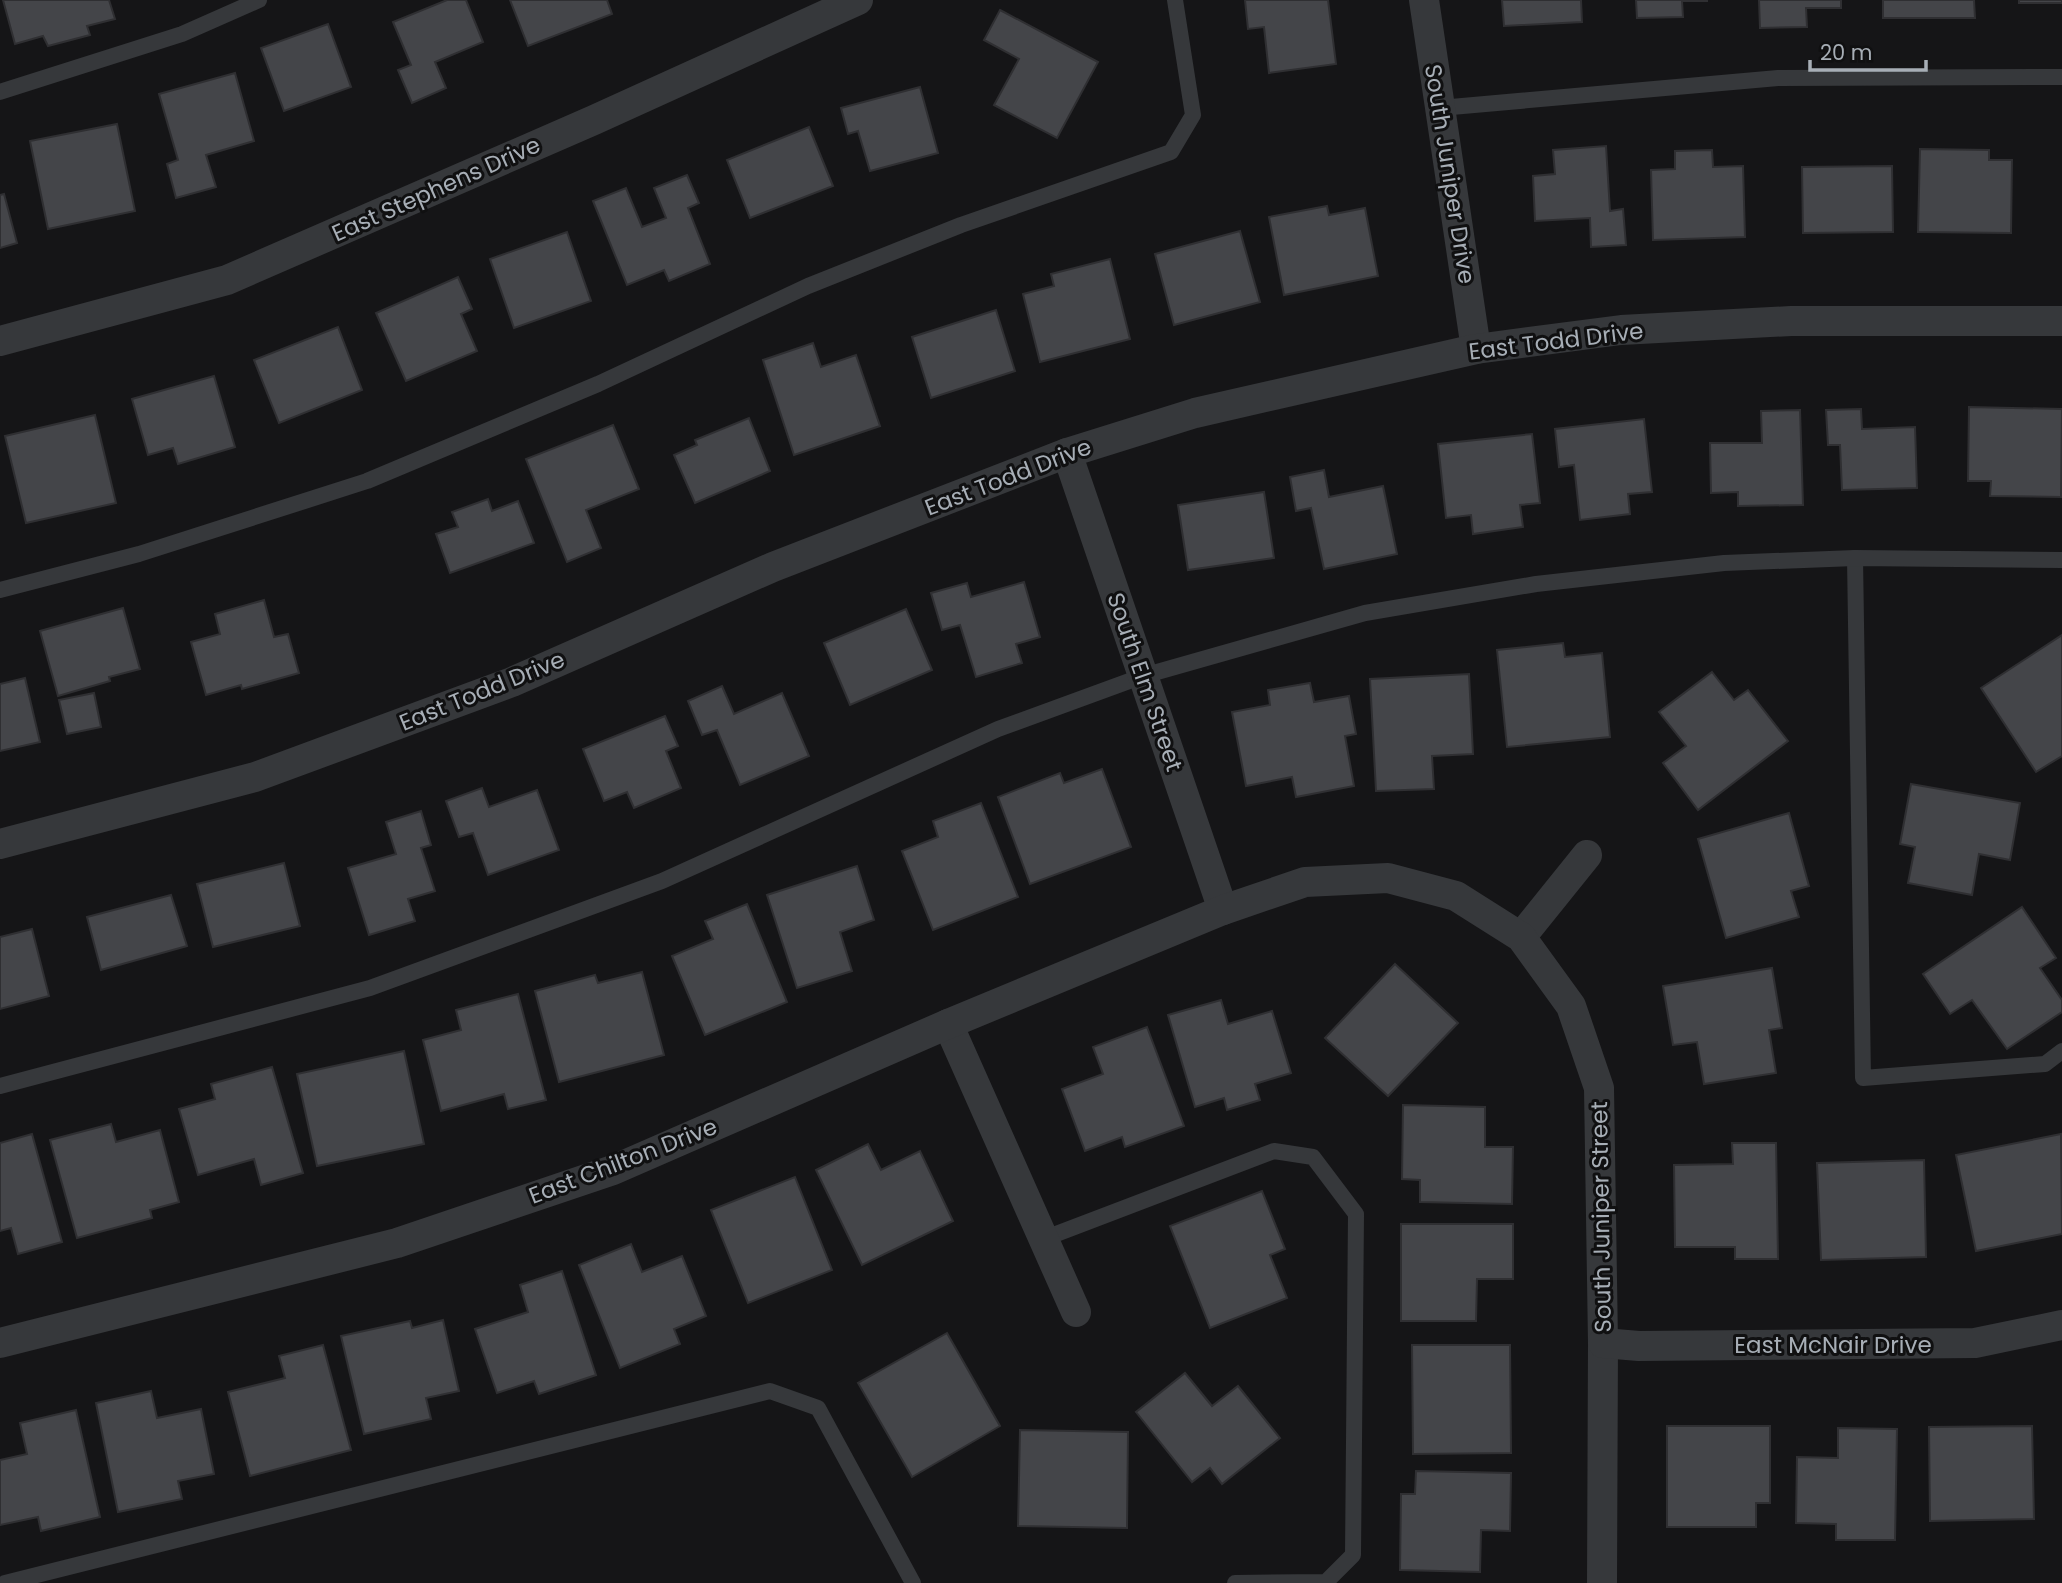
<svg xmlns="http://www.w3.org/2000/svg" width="2062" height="1583" font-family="Poppins,sans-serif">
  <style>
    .building { fill: #444549; stroke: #2f2f32; stroke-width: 2 }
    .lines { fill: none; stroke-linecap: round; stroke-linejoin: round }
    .lane { stroke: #36383b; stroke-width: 16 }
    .street { stroke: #36383b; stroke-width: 30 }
    .labels { text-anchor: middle; stroke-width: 6; stroke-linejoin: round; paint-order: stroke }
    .street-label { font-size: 23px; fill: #a7aeb6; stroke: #101011 }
  </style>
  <rect width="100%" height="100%" fill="#151517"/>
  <!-- building -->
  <g class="building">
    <path d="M3,0h106l6,19 -28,7 3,9 -42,11 -5,-10 -28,8z"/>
    <path d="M447,0h19l17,42 -48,20 11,26 -34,15 -14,-33 13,-5 -18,-43z"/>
    <path d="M510,0h97l5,14 -84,32z"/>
    <path d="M1245,0h83l8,64 -67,9 -5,-46 -16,2z"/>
    <path d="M1502,0h79l1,22 -78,4z"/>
    <path d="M1636,0h71v1h-25l1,16 -46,1z"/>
    <path d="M1759,0h82v8h-35l1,19 -47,1z"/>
    <path d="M1883,0h91l1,18h-92z"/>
    <rect x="2019" y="0" width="43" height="3"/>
    <path d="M1000,10l98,52 -41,76 -63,-33 25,-46 -35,-19z"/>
    <path d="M328,24l23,63 -67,24 -23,-63z"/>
    <path d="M235,73l19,68 -48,14 10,32 -40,11 -9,-34 11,-4 -19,-66z"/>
    <path d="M920,87l18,66 -68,18 -12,-40 -10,3 -7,-26z"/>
    <path d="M117,124l18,87 -87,18 -18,-88z"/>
    <path d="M809,127l24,59 -83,32 -23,-58z"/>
    <path d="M1606,146l4,65 13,-2 3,36 -35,2 -1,-29 -55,3 -2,-45 22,-2 -2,-24z"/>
    <path d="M1920,149l69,1v10h23l-1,73 -93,-1z"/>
    <path d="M1712,150l1,17 30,-1 2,71 -92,3 -2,-70 24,-1v-18z"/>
    <path d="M1892,166l1,66 -90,1 -1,-66z"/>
    <path d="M687,175l12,28 -11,5 22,56 -41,17 -5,-11 -37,15 -34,-84 33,-13 16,39 24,-9 -12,-30z"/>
    <path d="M4,194l13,49 -17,5v-53z"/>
    <path d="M1327,206l2,9 36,-7 13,68 -94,19 -15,-78z"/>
    <path d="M1240,231l20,71 -86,23 -19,-71z"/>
    <path d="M567,232l24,69 -77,27 -24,-69z"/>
    <path d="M1110,259l20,80 -90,23 -17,-68 31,-8 -3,-12z"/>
    <path d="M458,277l14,32 -11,5 16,37 -71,30 -30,-68z"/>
    <path d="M996,310l19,61 -84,27 -19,-61z"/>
    <path d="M338,327l24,63 -83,33 -25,-63z"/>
    <path d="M813,343l8,24 35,-12 24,71 -86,29 -31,-95z"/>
    <path d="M214,376l21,71 -57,17 -5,-16 -25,7 -16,-56z"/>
    <path d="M1969,407l93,2 -1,88 -71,-1 1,-15h-23z"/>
    <path d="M1861,409l1,20 53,-2 2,61 -75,2 -2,-45h-12l-2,-35z"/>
    <path d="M1800,410l3,95 -65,1v-14l-27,1 -1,-50h52l-1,-32z"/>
    <path d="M95,415l21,88 -90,20 -21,-87z"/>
    <path d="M749,418l21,53 -75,32 -21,-48 23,-10 -2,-5z"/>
    <path d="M1644,419l8,73 -24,2 2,20 -50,6 -6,-55 -15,2 -4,-38z"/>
    <path d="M613,425l26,64 -53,21 15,38 -34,14 -41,-103z"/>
    <path d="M1532,434l8,69 -20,2 3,22 -50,7 -2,-19 -25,3 -8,-74z"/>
    <path d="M1324,470l5,27 54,-11 14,68 -73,15 -13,-61 -15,3 -6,-34z"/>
    <path d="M1264,492l10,66 -86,12 -10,-65z"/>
    <path d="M488,499l4,12 26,-10 16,42 -84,30 -14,-39 22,-7 -6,-15z"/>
    <path d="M1024,582l16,55 -24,7 6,19 -46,14 -16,-52 -18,5 -11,-37 36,-10 4,14z"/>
    <path d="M264,600l10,37 14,-3 11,39 -57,16 -1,-4 -35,10 -15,-53 29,-8 -5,-20z"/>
    <path d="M123,608l17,61 -31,8 1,4 -52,15 -18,-65z"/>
    <path d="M906,609l26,61 -82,35 -26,-62z"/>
    <path d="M2062,635v121l-26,16 -55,-84z"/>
    <path d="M1563,643l2,14 37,-4 8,84 -103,10 -10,-97z"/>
    <path d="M1712,672l22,28 14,-10 40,51 -90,69 -35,-47 23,-17 -27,-34z"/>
    <path d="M1469,674l4,80 -41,2 2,33 -58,2 -6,-112z"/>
    <path d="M25,678l15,64 -40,9v-67z"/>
    <path d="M1310,683l4,19 35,-6 7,38 -11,2 9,50 -58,11 -4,-20 -46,9 -14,-74 38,-7 -2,-15z"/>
    <path d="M722,686l12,28 48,-21 27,63 -69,29 -23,-55 -15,5 -14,-34z"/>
    <path d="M94,693l7,34 -34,7 -8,-34z"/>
    <path d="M665,716l13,30 -12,5 15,37 -47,20 -7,-16 -23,9 -21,-52z"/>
    <path d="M1102,769l29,78 -101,37 -32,-87 62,-24 4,10z"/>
    <path d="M1911,784l109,19 -10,57 -31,-6 -7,41 -64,-12 7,-36 -15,-3z"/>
    <path d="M482,788l7,19 48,-17 22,60 -71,25 -15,-42 -14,4 -13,-36z"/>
    <path d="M981,803l37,94 -85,33 -31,-79 36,-14 -5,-16z"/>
    <path d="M421,811l10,34 -10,3 14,43 -27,8 7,22 -46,14 -21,-67 48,-14 -10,-32z"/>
    <path d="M1789,813l20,73 -18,5 8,26 -73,21 -28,-99z"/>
    <path d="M284,863l16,63 -87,21 -16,-63z"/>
    <path d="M857,866l17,54 -34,12 12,39 -55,17 -30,-93z"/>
    <path d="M171,895l16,51 -86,24 -14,-53z"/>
    <path d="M747,904l40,98 -82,33 -33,-79 41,-17 -8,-18z"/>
    <path d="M2022,907l34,51 -16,10 22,32v12l-55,37 -35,-49 -22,14 -27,-40z"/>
    <path d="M32,929l17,67 -49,13v-72z"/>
    <path d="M1395,964l63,59 -70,73 -63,-58z"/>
    <path d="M1772,968l10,60 -13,2 7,43 -72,11 -7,-42 -24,3 -10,-59z"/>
    <path d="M642,972l22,83 -105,27 -24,-91 60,-16 3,8z"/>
    <path d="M518,994l28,106 -38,9 -4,-15 -63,17 -18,-71 38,-10 -5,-20z"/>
    <path d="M1221,1000l7,24 44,-13 19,62 -36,11 5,16 -33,10 -3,-12 -29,9 -27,-92z"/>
    <path d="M1147,1027l37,99 -59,21 -3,-10 -37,14 -23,-62 41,-15 -10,-27z"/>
    <path d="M404,1051l20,93 -107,22 -20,-92z"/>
    <path d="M272,1067l31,106 -42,12 -7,-26 -56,16 -19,-66 36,-10 -4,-15z"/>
    <path d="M1403,1105l82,2v40h28l-1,57 -92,-2v-22l-18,-1z"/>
    <path d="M111,1124l5,18 44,-12 19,72 -29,8 2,8 -75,20 -27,-98z"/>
    <path d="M32,1134l30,108 -44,12 -7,-26 -11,3v-88z"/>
    <path d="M2061,1134l1,100 -86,17 -20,-96z"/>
    <path d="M1732,1143h44l2,116h-43v-12h-60l-1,-82 59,-1z"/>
    <path d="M868,1144l13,26 39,-19 33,70 -91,44 -46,-95z"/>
    <path d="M1924,1160l2,97 -105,3 -4,-97z"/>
    <path d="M795,1177l37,93 -84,33 -37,-93z"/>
    <path d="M1262,1191l23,58 -15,6 17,43 -77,30 -40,-102z"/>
    <path d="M1401,1224h112v55h-36l-1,42h-75z"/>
    <path d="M631,1244l11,28 40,-16 24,60 -32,13 6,15 -60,24 -41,-103z"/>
    <path d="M562,1271l34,104 -57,19 -5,-13 -37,12 -22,-64 53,-17 -8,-27z"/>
    <path d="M443,1320l16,71 -33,7 5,21 -67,15 -23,-98 69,-15 2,7z"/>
    <path d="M947,1333l53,93 -88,51 -54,-94z"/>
    <path d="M323,1345l28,105 -101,26 -22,-84 57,-14 -6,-22z"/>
    <path d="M1412,1345h98l1,108 -98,1z"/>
    <path d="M1185,1373l27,33 26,-20 42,52 -58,46 -12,-16 -18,14 -56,-70z"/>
    <path d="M151,1391l6,27 44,-9 13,65 -36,7 4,18 -64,13 -22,-109z"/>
    <path d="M76,1410l24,107 -59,14 -3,-14 -38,8v-65l27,-6 -7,-31z"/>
    <path d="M1667,1426h103v77h-14v24h-89z"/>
    <path d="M2032,1426l2,93 -104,2 -1,-94z"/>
    <path d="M1838,1428l59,1 -2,111h-59v-16l-40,-1 1,-66 41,1z"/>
    <path d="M1020,1430l108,2 -1,96 -109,-2z"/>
    <path d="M1416,1471l95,2 -1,58 -29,-1 -1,42 -80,-2 1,-76h14z"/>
  </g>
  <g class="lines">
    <!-- lane -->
    <g class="lane">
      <path d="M0,92l182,-58 77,-34"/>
      <path d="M1440,108l338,-30 284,-1"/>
      <path d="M1855,558l8,520 182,-14 17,-13"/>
      <path d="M0,590l139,-36 228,-73 231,-97 210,-98 153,-61 210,-73 22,-37 -18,-115"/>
      <path d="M0,1086l370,-98 292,-107 336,-152 145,-53 222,-63 171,-29 188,-21 131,-5 207,2"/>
      <path d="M1043,1239l231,-88 39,6 43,57 -3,341 -27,27 -91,1"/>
      <path d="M5,1583l765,-192 48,17 95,175"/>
    </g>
    <!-- street -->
    <g class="street">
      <path d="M1424,0l52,349"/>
      <path d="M0,341l227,-61 367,-160 264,-120"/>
      <path d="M1067,453l156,457"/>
      <path d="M0,844l255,-67 257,-95 261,-115 294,-114 128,-40 281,-64 145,-19 170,-9h271"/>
      <path d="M1521,937l66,-82"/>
      <path d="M948,1024l128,288"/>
      <path d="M0,1343l397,-100 216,-73 335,-146 275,-114 82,-28 83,-4 68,18 65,41 50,69 28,82 4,255 -1,240"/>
      <path d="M1603,1343l36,3 336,-3 87,-18"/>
    </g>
  </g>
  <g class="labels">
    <!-- street labels -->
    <g class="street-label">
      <text transform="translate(1450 174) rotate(81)" y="8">South Juniper Drive</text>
      <text transform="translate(436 189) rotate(-24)" y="8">East Stephens Drive</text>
      <text transform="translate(1556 341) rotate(-7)" y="8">East Todd Drive</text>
      <text transform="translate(1008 477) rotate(-21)" y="8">East Todd Drive</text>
      <text transform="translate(1145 682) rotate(71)" y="8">South Elm Street</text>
      <text transform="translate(482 691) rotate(-22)" y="8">East Todd Drive</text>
      <text transform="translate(623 1161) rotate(-21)" y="8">East Chilton Drive</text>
      <text transform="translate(1601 1217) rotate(-91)" y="8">South Juniper Street</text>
      <text x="1833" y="1353">East McNair Drive</text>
    </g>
  </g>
  <!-- scale -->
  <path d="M1810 60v10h116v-10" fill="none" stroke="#a7aeb6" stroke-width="3.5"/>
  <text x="1820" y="60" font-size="21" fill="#a7aeb6" stroke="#101011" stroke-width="5" paint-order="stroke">20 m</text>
</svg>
